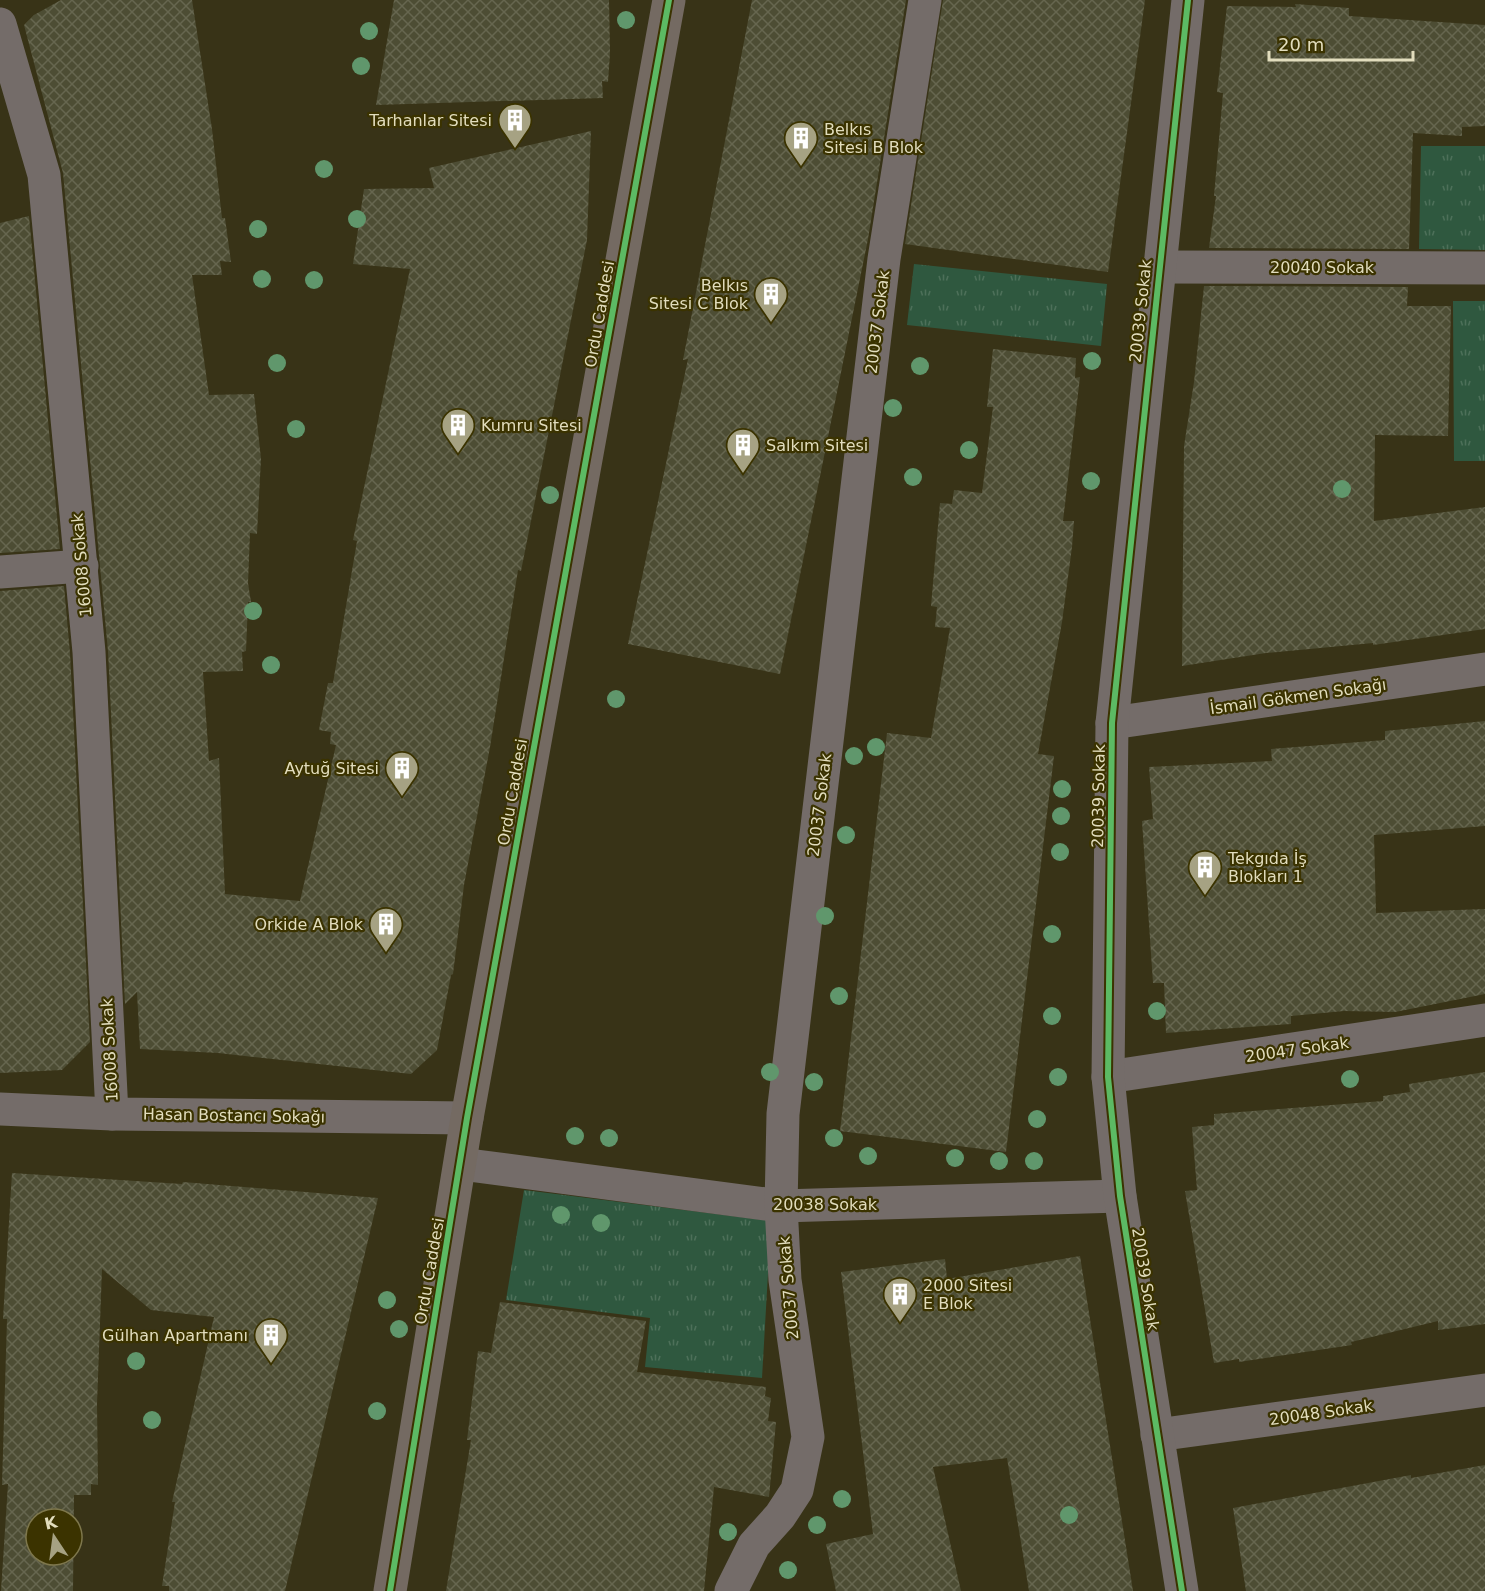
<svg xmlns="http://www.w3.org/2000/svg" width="1485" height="1591" font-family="'DejaVu Sans',sans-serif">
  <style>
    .grass { fill: url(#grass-tufts) }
    .building { fill: url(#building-cross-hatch); fill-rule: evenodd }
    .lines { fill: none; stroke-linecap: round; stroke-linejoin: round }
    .minor { stroke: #746c69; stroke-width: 33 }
    .major { stroke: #746a62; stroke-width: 33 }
    .cycleway-casing { stroke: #3b3300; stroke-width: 10 }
    .cycleway { stroke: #5cba63; stroke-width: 6 }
    .tree { fill: #60976c }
    .labels { text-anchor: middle; stroke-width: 4.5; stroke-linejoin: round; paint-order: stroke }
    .poi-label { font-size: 16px; fill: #e2ddbd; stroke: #3b3300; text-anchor: end }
    .street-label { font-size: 16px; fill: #e2ddbd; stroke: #3b3300 }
  </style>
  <defs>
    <pattern id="grass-tufts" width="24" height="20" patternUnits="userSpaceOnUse" patternTransform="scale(1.5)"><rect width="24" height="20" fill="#2f583f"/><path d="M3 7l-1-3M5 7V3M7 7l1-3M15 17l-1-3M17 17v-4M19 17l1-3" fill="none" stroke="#4d7059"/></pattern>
    <pattern id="building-cross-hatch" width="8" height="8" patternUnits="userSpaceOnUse" patternTransform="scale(1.5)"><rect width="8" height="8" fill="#4d4d34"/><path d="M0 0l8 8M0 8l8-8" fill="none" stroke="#66664f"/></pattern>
  </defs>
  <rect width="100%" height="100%" fill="#383317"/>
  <!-- grass -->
  <g class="grass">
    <path d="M1421,146h64v104l-66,-1z"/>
    <path d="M914,264l193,20 -6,62 -194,-21z"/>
    <path d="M1453,301h32v160h-31z"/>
    <path d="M524,1190l247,31 -9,157 -117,-11 5,-49 -144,-18z"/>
  </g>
  <!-- building -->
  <g class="building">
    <path d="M61,0h131l20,129 10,89h3l6,44 -11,-1 2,14h-30l17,120 45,-1 7,65 -4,75 -7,-1 -2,50 3,19h-3l-2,49 -4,1 1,19 -40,1 6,89 10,-3 6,136 75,7 36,-156 -6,-1 1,-12 -12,-2 9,-47h5l24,-142 -4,-1 57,-271 -57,-5 11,-75 70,-1 -5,-20 162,-37 -4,109 -66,331 -3,-1 -28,177 -26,138 -11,89 -2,1 -14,75 -26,24 -193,-21 -78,-4 -3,-57 -12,12 -17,-353 -45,-478 -39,-148 10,-10z"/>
    <path d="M394,0h215l1,53 -2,29 -6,-1 1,17 -227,7z"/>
    <path d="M752,0h154l-38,239 -88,435 -152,-30 60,-285 -5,1z"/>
    <path d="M943,0h202l-37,272 -203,-28z"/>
    <path d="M1295,4l54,4v8l136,9v101l-23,1v9l-49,-3 -4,116 -200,-1 7,-52h-2l9,-103 -6,-1 10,-86 69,1z"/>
    <path d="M29,216l31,333 -60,4v-330z"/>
    <path d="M1204,286l204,1 -1,19h44l-3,130 -73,-1 -1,86 111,-14v122l-112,16v-2l-107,10 -84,13 2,-220 10,-64z"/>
    <path d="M993,349l83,9 -1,20 5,-1 -17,144h11l-2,26 -10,75 -24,132 16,2 -48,396 -166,-21 47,-398 44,5 19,-110 -15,-1 2,-20 -6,-1 9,-103 12,1 2,-14 28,3 11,-86h-6z"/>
    <path d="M64,586l6,67 20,389 -28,28 -62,3v-482z"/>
    <path d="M1485,721v105l-111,9 2,78 109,-4v85l-90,18 -51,-1 -53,5v8l-125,9 -2,-50h-11l-11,-162 11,-2 -4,-52 123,-6 -1,-12 114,-9v-9z"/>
    <path d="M1485,1072v252l-47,6v-9l-87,21 1,3 -113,17v-3l-25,4 -29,-172 12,-1 -5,-63 22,-2v-11l169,-13v-5l27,-4 -1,-8z"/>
    <path d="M12,1173l170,11 1,-2 195,16 -93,393h-116v-5h-7l13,-84h-3l42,-185 -63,-7 -49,-41 -5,135 1,81 -7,-1v11h-17l-1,96h-72l7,-107 -6,1 5,-166h-4zM36,1519h36v36h-36z"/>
    <path d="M1080,1256l53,335h-104l-22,-133 -74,9 28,124h-125l-10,-47 47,-10 -32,-262 104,-13 2,20z"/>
    <path d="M500,1302l146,19 -9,51 129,15 -1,9 6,2 -3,23 8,1 -7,75 -55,-10 -10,104h-258l25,-151h-4l11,-89 13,2z"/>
    <path d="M1485,1465v126h-239l-13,-83 178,-33v3z"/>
  </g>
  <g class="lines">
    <!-- minor -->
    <g class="minor">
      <path d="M0,24l44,151 45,477 23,462"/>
      <path d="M1158,267l327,1"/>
      <path d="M0,572l82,-6"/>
      <path d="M1112,723l373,-54"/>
      <path d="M1108,1077l377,-57"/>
      <path d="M0,1109l112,5 355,4"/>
      <path d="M461,1164l320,42 339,-10"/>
      <path d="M1157,1435l328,-45"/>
      <path d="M731,1591l23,-46 26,-29 17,-26 11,-53 -23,-157 -4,-74 2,-92 101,-855 41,-259"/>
      <path d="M1182,1591l-62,-395 -12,-119 4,-354 76,-723"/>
    </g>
    <!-- major -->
    <path class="major" d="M390,1591l77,-473 202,-1118"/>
    <defs>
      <g id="cycleway">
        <path d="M390,1591l77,-473 202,-1118"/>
        <path d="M1182,1591l-62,-395 -12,-119 4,-354 76,-723"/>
      </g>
    </defs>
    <!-- cycleway casing -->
    <use href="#cycleway" class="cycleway-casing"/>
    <!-- cycleway -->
    <use href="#cycleway" class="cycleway"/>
  </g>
  <!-- trees -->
  <g class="tree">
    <circle cx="626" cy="20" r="9"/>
    <circle cx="369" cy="31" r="9"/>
    <circle cx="361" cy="66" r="9"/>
    <circle cx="324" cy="169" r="9"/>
    <circle cx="357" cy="219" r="9"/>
    <circle cx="258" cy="229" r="9"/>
    <circle cx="262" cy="279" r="9"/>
    <circle cx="314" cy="280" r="9"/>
    <circle cx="1092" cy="361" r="9"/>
    <circle cx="277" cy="363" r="9"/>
    <circle cx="920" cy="366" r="9"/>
    <circle cx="893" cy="408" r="9"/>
    <circle cx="296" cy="429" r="9"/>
    <circle cx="969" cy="450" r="9"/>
    <circle cx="913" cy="477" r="9"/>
    <circle cx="1091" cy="481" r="9"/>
    <circle cx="1342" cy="489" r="9"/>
    <circle cx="550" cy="495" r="9"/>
    <circle cx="253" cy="611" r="9"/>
    <circle cx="271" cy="665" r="9"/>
    <circle cx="616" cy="699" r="9"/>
    <circle cx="876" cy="747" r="9"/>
    <circle cx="854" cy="756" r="9"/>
    <circle cx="1062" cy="789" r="9"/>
    <circle cx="1061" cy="816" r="9"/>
    <circle cx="846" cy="835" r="9"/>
    <circle cx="1060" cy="852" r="9"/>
    <circle cx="825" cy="916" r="9"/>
    <circle cx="1052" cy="934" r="9"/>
    <circle cx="839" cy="996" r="9"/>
    <circle cx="1157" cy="1011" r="9"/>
    <circle cx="1052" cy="1016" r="9"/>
    <circle cx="770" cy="1072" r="9"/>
    <circle cx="1058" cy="1077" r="9"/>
    <circle cx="1350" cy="1079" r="9"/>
    <circle cx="814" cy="1082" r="9"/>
    <circle cx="1037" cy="1119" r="9"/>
    <circle cx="575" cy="1136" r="9"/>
    <circle cx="609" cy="1138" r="9"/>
    <circle cx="834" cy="1138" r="9"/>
    <circle cx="868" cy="1156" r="9"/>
    <circle cx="955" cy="1158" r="9"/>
    <circle cx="999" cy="1161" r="9"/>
    <circle cx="1034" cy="1161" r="9"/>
    <circle cx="561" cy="1215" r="9"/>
    <circle cx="601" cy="1223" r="9"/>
    <circle cx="387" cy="1300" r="9"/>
    <circle cx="399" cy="1329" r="9"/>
    <circle cx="136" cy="1361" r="9"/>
    <circle cx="377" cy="1411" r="9"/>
    <circle cx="152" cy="1420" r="9"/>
    <circle cx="842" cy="1499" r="9"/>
    <circle cx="1069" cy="1515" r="9"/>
    <circle cx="817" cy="1525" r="9"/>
    <circle cx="728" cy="1532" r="9"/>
    <circle cx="788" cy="1570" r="9"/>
  </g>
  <!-- icons -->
  <defs>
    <symbol id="building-pin" viewBox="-11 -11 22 30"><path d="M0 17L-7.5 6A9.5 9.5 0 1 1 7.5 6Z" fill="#a6a283" stroke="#3b3300"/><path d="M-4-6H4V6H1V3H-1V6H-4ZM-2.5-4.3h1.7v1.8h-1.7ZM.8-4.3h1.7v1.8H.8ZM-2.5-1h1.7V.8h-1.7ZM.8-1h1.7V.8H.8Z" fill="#fff"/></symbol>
  </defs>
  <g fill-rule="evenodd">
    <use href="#building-pin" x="496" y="101" width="38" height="52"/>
    <use href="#building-pin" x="782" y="119" width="38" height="52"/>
    <use href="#building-pin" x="752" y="275" width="38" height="52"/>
    <use href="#building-pin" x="439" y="406" width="38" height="52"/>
    <use href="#building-pin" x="724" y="426" width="38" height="52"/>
    <use href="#building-pin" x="383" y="749" width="38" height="52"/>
    <use href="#building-pin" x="1186" y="848" width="38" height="52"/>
    <use href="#building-pin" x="367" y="905" width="38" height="52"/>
    <use href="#building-pin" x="881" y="1275" width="38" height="52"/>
    <use href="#building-pin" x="252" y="1316" width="38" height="52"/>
  </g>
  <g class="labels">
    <!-- poi labels -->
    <g class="poi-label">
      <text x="492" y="126">Tarhanlar Sitesi</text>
      <text x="824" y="135" text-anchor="start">Belkıs<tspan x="824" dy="18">Sitesi B Blok</tspan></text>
      <text x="748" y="291">Belkıs<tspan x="748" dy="18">Sitesi C Blok</tspan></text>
      <text x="481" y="431" text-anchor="start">Kumru Sitesi</text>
      <text x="766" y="451" text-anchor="start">Salkım Sitesi</text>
      <text x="379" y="774">Aytuğ Sitesi</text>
      <text x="1228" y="864" text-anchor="start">Tekgıda İş<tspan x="1228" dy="18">Blokları 1</tspan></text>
      <text x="363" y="930">Orkide A Blok</text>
      <text x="923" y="1291" text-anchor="start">2000 Sitesi<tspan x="923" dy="18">E Blok</tspan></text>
      <text x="248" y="1341">Gülhan Apartmanı</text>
    </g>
    <!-- street labels -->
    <g class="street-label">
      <text x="1322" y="273">20040 Sokak</text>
      <text transform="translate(1140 311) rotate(-84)" y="6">20039 Sokak</text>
      <text transform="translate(599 314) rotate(-80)" y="6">Ordu Caddesi</text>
      <text transform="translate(877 322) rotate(-83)" y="6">20037 Sokak</text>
      <text transform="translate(81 565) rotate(-95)" y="6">16008 Sokak</text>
      <text transform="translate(1298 696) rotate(-8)" y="6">İsmail Gökmen Sokağı</text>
      <text transform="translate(512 792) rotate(-80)" y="6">Ordu Caddesi</text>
      <text transform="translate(1098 796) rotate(-89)" y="6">20039 Sokak</text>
      <text transform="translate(819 805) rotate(-83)" y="6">20037 Sokak</text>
      <text transform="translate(1297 1049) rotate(-8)" y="6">20047 Sokak</text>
      <text transform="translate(109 1050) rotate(-93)" y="6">16008 Sokak</text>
      <text transform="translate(234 1115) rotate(1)" y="6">Hasan Bostancı Sokağı</text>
      <text x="825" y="1210">20038 Sokak</text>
      <text transform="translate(429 1271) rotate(-80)" y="6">Ordu Caddesi</text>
      <text transform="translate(1146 1279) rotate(81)" y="6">20039 Sokak</text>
      <text transform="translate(788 1288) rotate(-95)" y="6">20037 Sokak</text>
      <text transform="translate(1321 1412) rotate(-8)" y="6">20048 Sokak</text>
    </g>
  </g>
  <!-- north arrow -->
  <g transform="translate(54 1537) rotate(347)"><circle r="28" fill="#3b3300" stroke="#7e774c" stroke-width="1.5"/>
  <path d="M0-4.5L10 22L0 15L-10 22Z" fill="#a6a283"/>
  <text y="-9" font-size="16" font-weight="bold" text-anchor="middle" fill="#e2ddbd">K</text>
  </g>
  <!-- scale -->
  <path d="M1269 51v9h144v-9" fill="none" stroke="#e2ddbd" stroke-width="3"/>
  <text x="1278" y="51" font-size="18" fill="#e2ddbd" stroke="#3b3300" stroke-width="4.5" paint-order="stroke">20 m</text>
</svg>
